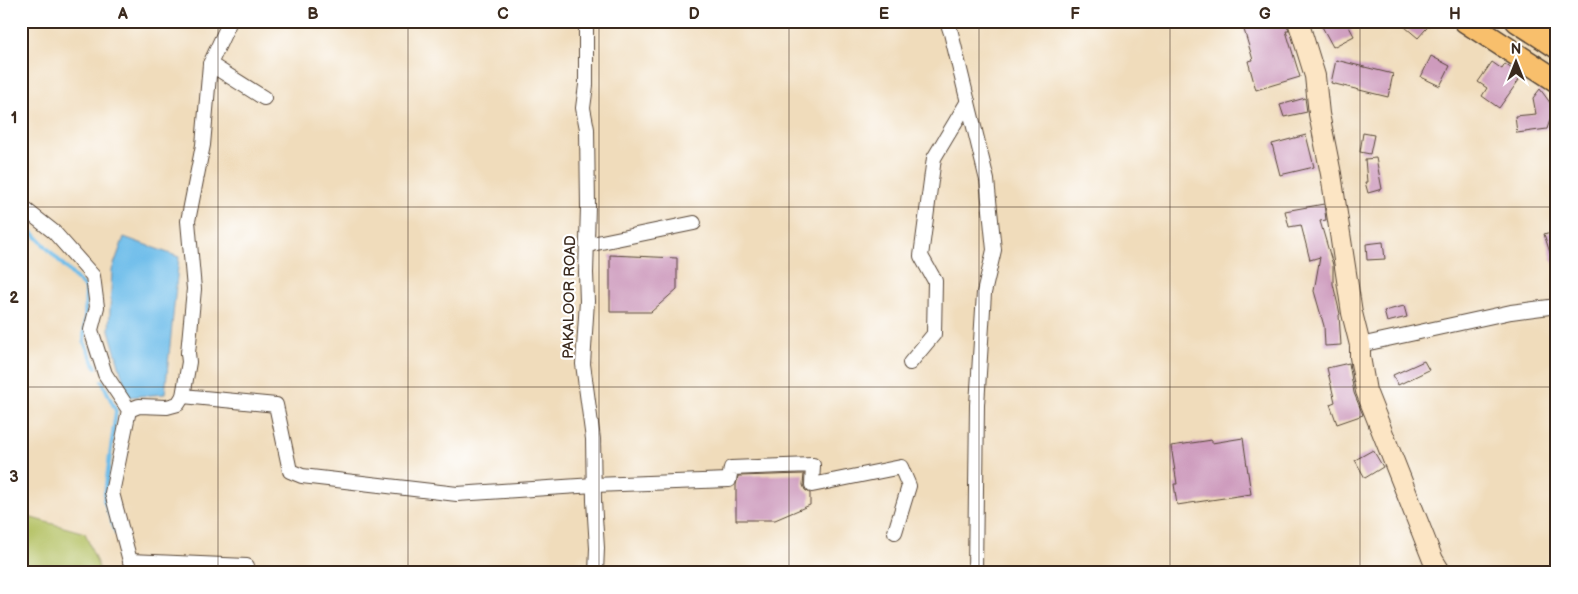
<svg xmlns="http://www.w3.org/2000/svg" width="1578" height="594" font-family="'Balsamiq Sans',sans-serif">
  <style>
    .green { fill: #b4c164; stroke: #787641 }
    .water { fill: #70beea; stroke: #567484 }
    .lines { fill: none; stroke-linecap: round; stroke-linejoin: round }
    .stream { stroke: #70beea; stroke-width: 4 }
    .building { fill: #ce9bbd }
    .street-casing { stroke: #564536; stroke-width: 16 }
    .secondary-casing { stroke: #564536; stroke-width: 22 }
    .primary-casing { stroke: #564536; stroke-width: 25 }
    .street { stroke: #fff; stroke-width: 14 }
    .secondary { stroke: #fce5c4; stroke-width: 20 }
    .primary { stroke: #f8bf6c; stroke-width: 22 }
    .grid { fill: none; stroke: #3b2a1e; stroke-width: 1; stroke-opacity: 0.55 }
    .labels { text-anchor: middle; stroke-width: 4.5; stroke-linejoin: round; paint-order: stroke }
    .street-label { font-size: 15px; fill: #3b2a1e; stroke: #fff }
    .neatline { fill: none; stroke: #3b2a1e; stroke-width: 2 }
    .grid-label { font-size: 16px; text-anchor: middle; font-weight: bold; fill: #3b2a1e }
  </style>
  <rect width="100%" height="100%" fill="#fff"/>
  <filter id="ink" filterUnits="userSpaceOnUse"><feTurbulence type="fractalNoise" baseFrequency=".02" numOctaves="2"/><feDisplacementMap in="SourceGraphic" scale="10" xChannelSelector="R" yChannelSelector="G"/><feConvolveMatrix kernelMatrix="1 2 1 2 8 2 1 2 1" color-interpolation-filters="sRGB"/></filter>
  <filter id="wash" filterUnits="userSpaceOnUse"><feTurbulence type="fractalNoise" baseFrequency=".0096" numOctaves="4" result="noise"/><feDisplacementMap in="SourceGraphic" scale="20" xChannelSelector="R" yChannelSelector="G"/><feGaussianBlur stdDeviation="1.12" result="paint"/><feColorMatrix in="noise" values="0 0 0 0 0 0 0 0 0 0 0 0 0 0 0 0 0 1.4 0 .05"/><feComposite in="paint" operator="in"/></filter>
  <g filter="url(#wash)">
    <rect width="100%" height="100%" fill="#f0dcbb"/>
    <!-- green -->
    <path class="green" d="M21,515l64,18 16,40h-80z"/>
    <!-- water -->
    <path class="water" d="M124,237l55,20 -14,137 -37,3 -19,-67 3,-60z"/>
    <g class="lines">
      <!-- stream -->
      <g class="stream">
        <path d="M21,225l9,5 56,59 -2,53 12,25"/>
        <path d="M102,381l14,30 -12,89 12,33"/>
      </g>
    </g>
    <g id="blocks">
      <!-- building -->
      <g class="building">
        <path d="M1248,21h38l3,10h-3l14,46 -44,13 -8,-29 5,-1 -11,-37z"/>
        <path d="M1319,21h27l8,15 -21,11z"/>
        <path d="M1410,21h23l-15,17 -13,-11z"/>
        <path d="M1431,56l19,10 -10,20 -19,-9z"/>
        <path d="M1336,60l57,14 -5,23 -57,-14z"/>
        <path d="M1492,62l10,7 3,-5 11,8 -3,4 6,4 -20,28 -17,-12 5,-8 -9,-6z"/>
        <path d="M1540,89l14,19 -7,21 -30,4 -2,-17 21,-2 -3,-16z"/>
        <path d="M1305,98l2,14 -23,5 -4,-12z"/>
        <path d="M1363,133l11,2 -4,19 -10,-2z"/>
        <path d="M1306,135l8,32 -34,8 -8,-31z"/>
        <path d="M1376,158l6,31 -14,4 -3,-11h2l-2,-23z"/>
        <path d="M1324,204l2,16 -6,1 13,44v19l7,30 -1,1 2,30 -16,1 -1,-20 -10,-35 6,-34 -10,3 -9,-35 -12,2 -4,-16z"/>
        <path d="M1557,230v35h-3l-10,-31z"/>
        <path d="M1383,242l2,17 -18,1 -1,-16z"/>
        <path d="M610,255l67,3v31l-26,23h-41z"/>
        <path d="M1404,306l3,11 -20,5 -3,-11z"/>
        <path d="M1424,361l5,9 -31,15 -5,-10z"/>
        <path d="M1349,363l5,30 9,22 -26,9 -7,-20 5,-2 -8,-34z"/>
        <path d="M1243,438l8,56 -74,11 -3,-21h3l-6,-38 41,-6v3z"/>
        <path d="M1373,450l10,17 -18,11 -10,-18z"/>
        <path d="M804,474l-1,11 2,5 5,3v12l-35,15h-39v-35l2,-9z"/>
      </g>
    </g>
  </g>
  <g filter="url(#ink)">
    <use href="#blocks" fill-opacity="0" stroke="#564536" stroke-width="1"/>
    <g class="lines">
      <defs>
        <g id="street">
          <path d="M230,21l-20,43 54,34"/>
          <path d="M586,21v64l-3,23 4,21 1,78 -2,66 1,28 -4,63 10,75 1,62 3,47 -1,25"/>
          <path d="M947,21l4,12 36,147 7,70 -10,43 -7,112 -2,168"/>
          <path d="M21,206l33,26 39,44 4,31 -6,23 14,44 24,36 -17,83 18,68 8,12"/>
          <path d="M587,245l107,-22"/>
          <path d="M1360,345l151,-33 46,-6"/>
          <path d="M910,363l24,-29 1,-53 -14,-25 13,-98 34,-57"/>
          <path d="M183,396l93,9 14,66 12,5 155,18 137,-9 135,-5 2,-12 82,-3 -1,20 89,-18 8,19 -14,46"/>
          <path d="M129,410l10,-4 28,1 11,-3 5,-8 6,-34 -1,-9 6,-64 -6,-68 15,-76 7,-81"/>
          <path d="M130,561l117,5"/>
        </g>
        <path id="secondary" d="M1298,21l17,55 4,38 12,60 21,139 8,32v12l6,34 67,169 8,13"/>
        <g id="primary">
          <path d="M1465,21l92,60"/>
          <path d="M1517,21l40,26"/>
        </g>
      </defs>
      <!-- street casing -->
      <use href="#street" class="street-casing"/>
      <!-- secondary casing -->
      <use href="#secondary" class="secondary-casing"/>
      <!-- primary casing -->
      <use href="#primary" class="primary-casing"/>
      <!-- street -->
      <use href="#street" class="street"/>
      <!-- secondary -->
      <use href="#secondary" class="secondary"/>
      <!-- primary -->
      <use href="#primary" class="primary"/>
    </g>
  </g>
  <!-- grid -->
  <path class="grid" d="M218,21v552M408,21v552M599,21v552M789,21v552M979,21v552M1170,21v552M1360,21v552M21,207h1536M21,387h1536"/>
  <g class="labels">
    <!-- street labels -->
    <g class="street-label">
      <text transform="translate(569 297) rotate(-89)" y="5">PAKALOOR ROAD</text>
    </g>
  </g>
  <!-- margin -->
  <rect width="1578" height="594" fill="none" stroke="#fff" stroke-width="55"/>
  <!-- north arrow -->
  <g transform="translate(1516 62)" stroke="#ffffff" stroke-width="4" paint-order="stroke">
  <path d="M0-4L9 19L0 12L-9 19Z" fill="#3b2a1e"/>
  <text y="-8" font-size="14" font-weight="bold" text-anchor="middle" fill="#3b2a1e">N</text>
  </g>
  <rect x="28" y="28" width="1522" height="538" class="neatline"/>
  <g class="grid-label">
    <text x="123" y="19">A</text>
    <text x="313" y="19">B</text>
    <text x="503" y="19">C</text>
    <text x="694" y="19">D</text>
    <text x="884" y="19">E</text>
    <text x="1075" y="19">F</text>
    <text x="1265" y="19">G</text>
    <text x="1455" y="19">H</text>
    <text x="14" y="123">1</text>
    <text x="14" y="303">2</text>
    <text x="14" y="482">3</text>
  </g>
</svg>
